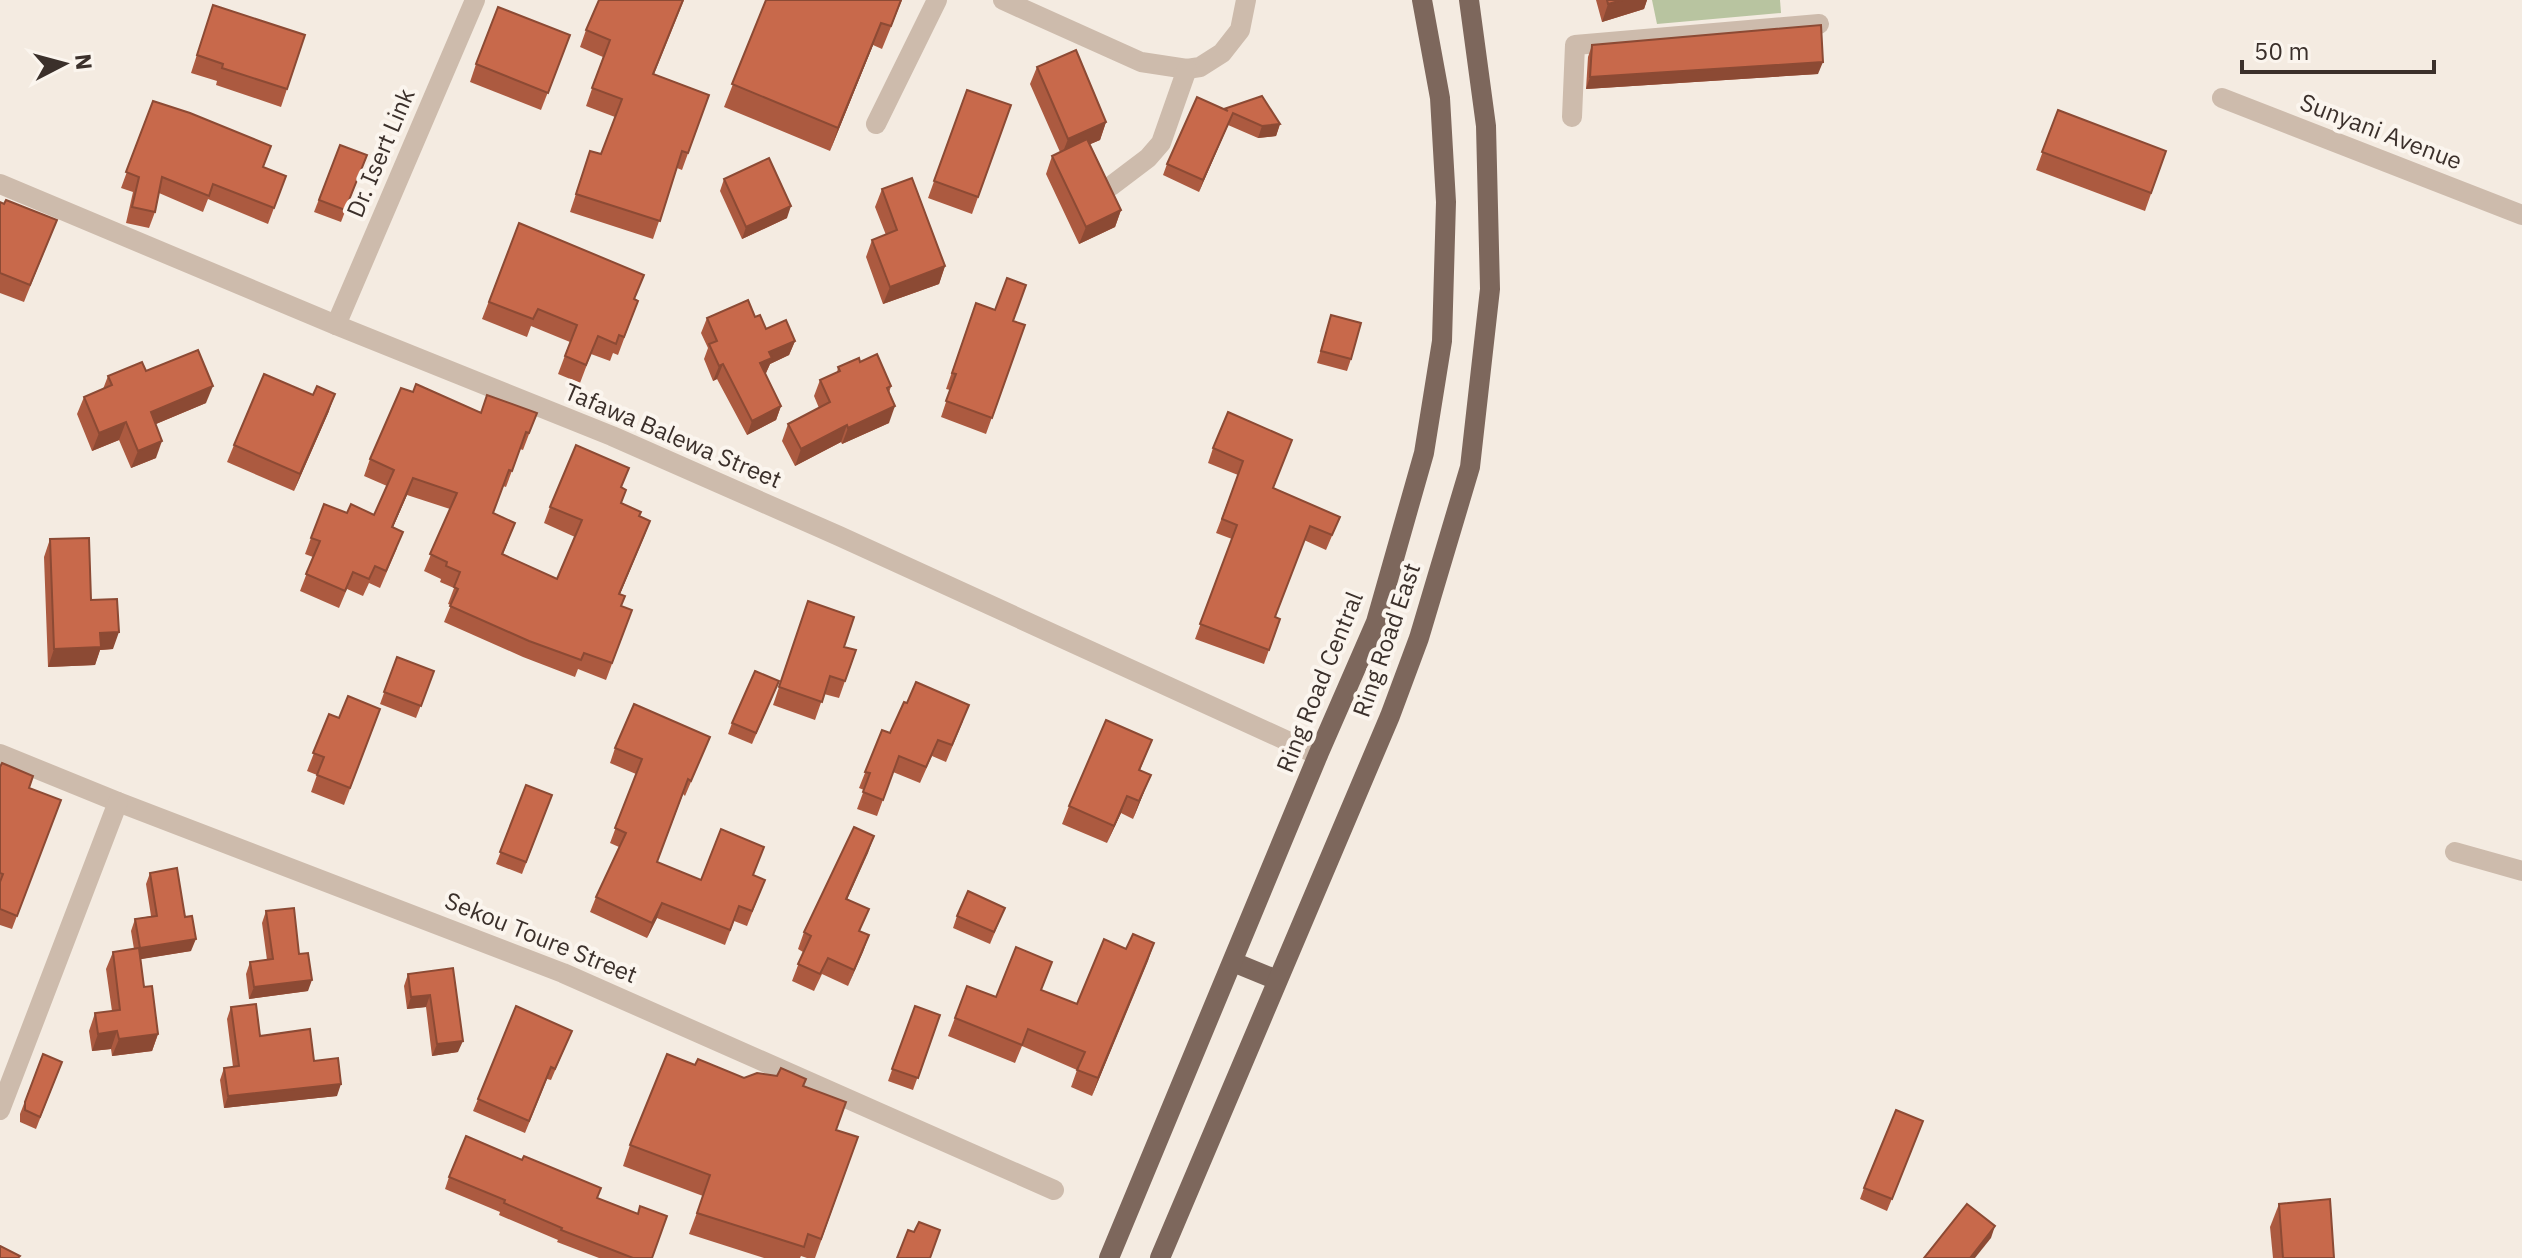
<svg xmlns="http://www.w3.org/2000/svg" width="2522" height="1258" font-family="'IBM Plex Sans',sans-serif">
  <style>
    .green { fill: #b8c4a0 }
    .lines { fill: none; stroke-linecap: round; stroke-linejoin: round }
    .minor { stroke: #cdbbac; stroke-width: 20 }
    .major { stroke: #7d675c; stroke-width: 20 }
    .wall { fill: #ac5a40 }
    .shaded-wall { fill: #8c4a34 }
    .building { fill: #c8694b; stroke: #8c4a34; stroke-width: 2 }
    .labels { text-anchor: middle; stroke-width: 8; stroke-linejoin: round; paint-order: stroke }
    .street-label { font-size: 24px; fill: #3b302b; stroke: #fbf5ee }
  </style>
  <rect width="100%" height="100%" fill="#f4ebe1"/>
  <!-- green -->
  <path class="green" d="M1652,0h128l1,13 -124,11z"/>
  <g class="lines">
    <!-- minor -->
    <g class="minor">
      <path d="M1003,0l138,62 46,7 13,-2 22,-14 18,-23 6,-30"/>
      <path d="M2222,98l300,117"/>
      <path d="M1572,117l3,-72 244,-21"/>
      <path d="M876,124l61,-124"/>
      <path d="M0,184l336,141 276,111 227,100 479,219"/>
      <path d="M1111,186l37,-28 13,-15 26,-74"/>
      <path d="M336,325l139,-325"/>
      <path d="M0,754l118,48 445,171 491,217"/>
      <path d="M2455,852l67,19"/>
      <path d="M0,1110l118,-308"/>
    </g>
    <!-- major -->
    <g class="major">
      <path d="M1233,962l44,18"/>
      <path d="M1109,1258l209,-503 58,-133 48,-169 18,-112 4,-139 -6,-104 -18,-98"/>
      <path d="M1160,1258l230,-542 29,-78 51,-171 20,-178 -4,-163 -17,-126"/>
    </g>
  </g>
  <!-- wall -->
  <g class="wall">
    <path d="M684,0l-30,74 55,21 -27,75 -5,-2 -24,71 -83,-27 20,-61 11,3 14,-37 -29,-11 17,-49 -23,-10 6,-17z"/>
    <path d="M766,0h136l-20,49 -9,-4 -43,106 -106,-44z"/>
    <path d="M1596,0h51l-3,9 -42,13z"/>
    <path d="M213,5l74,84 -6,18 -65,-22 1,-4 -26,-8z"/>
    <path d="M570,35l-29,75 -71,-28 6,-18z"/>
    <path d="M1592,45l226,29 -232,15 2,-32z"/>
    <path d="M1037,67l69,55 -6,18 -10,4 31,66 -6,17 -36,17 -33,-70 6,-18 8,-4 -30,-68z"/>
    <path d="M967,90l44,15 -39,109 -44,-16z"/>
    <path d="M153,101l110,66 23,9 -18,48 -60,-25 -5,13 -44,-19 -4,19 -6,16 -23,-5 7,-31 -12,-4z"/>
    <path d="M1224,109l56,15 -4,12 -18,2 -30,-13 -29,67 -36,-17 4,-11z"/>
    <path d="M2058,110l108,41 -21,60 -109,-41z"/>
    <path d="M340,145l27,10 -26,67 -27,-10z"/>
    <path d="M724,179l63,39 -45,21 -22,-48z"/>
    <path d="M882,189l63,77 -6,18 -56,20 -17,-47 6,-17 14,-5 -11,-28z"/>
    <path d="M0,202l57,18 -33,82 -24,-9z"/>
    <path d="M519,223l119,78 -20,54 -5,-2 -3,8 -19,-7 -11,29 -22,-9 12,-32 -39,-16 -4,11 -45,-18z"/>
    <path d="M976,303l19,7 18,11 12,4 -39,109 -45,-17 9,-27 -4,-1z"/>
    <path d="M1331,315l20,44 -4,12 -30,-8z"/>
    <path d="M755,317l11,12 29,12 -6,14 -19,9 -4,9 -1,1 16,32 -5,14 -29,15 -30,-56 -4,2 -9,-22 4,-11 -7,-15 6,-15z"/>
    <path d="M860,362l31,24 -2,7v30l-47,21 -1,-2 -46,24 -13,-25 6,-17 31,-16 -5,-12 6,-16 17,-7 1,-6z"/>
    <path d="M146,371l60,32 -50,21v34l-25,10 -12,-28 -27,11 -15,-37 7,-17 19,-8 5,-13z"/>
    <path d="M413,392l68,20 56,1 -14,37 -3,-1 -14,38 -3,-1 -10,27 16,26 -6,15 54,25 18,-42 -31,-14 6,-16 72,-19 -1,15 18,13 11,5 -30,73 1,12 11,4 -26,70 -28,-11 -3,8 -52,-20 -79,-35 7,-17 -3,-1 6,-16 -14,-6 1,-3 -17,-8 26,-62 -43,-14 -14,32 4,21 -17,40 -11,-5 -6,13 -16,-7 -8,19 -39,-17 13,-34 -8,-3 6,-16 36,-25 27,2 13,-29 -23,-10 6,-17z"/>
    <path d="M329,411l-35,80 -67,-29 7,-17z"/>
    <path d="M1292,440l-19,48 67,29 -14,33 -22,-10 -29,77 5,2 -16,45 -69,-25 37,-100 -16,-6 22,-58 -30,-12 5,-15z"/>
    <path d="M50,539l41,61 22,49 -13,1 -5,15 -47,2 -4,-110z"/>
    <path d="M808,601l36,46 12,3 -17,48 -15,-4 -9,26 -42,-15z"/>
    <path d="M397,657l37,14 -18,47 -36,-14z"/>
    <path d="M779,681l-27,63 -24,-10 4,-11z"/>
    <path d="M380,709l-36,96 -33,-13 6,-17 -10,-4 22,-57 10,4z"/>
    <path d="M963,721l-17,41 -14,-6 -12,27 -27,-11 -16,44 -20,-7 7,-19 -5,-2 23,-58 8,3z"/>
    <path d="M710,737l-25,59 -2,-2 -26,68 44,18 53,-5 11,5 -18,46 -13,-5 -9,24 -68,-27 -10,20 -57,-26 6,-15 23,-50 -9,-4 26,-69 -26,-11 5,-15z"/>
    <path d="M1152,740l-12,30 4,22 -11,27 -12,-6 -14,30 -45,-19 7,-18z"/>
    <path d="M0,767l29,21 32,12 -49,129 -12,-4z"/>
    <path d="M526,785l26,10 -30,79 -26,-10z"/>
    <path d="M874,836l-27,63 13,32 9,4 -21,51 -26,-12 -8,17 -22,-10 11,-29 -5,-3 6,-17z"/>
    <path d="M150,873l35,44 6,34 -51,8 4,28 14,47 -6,17 -40,5 -1,-7 -19,2 -3,-20 6,-18 17,-2 -6,-42 7,-17 21,-3 -3,-18 4,-12 16,-3 -5,-32z"/>
    <path d="M1005,908l-15,36 -37,-16 4,-12z"/>
    <path d="M266,911l33,43 9,37 -59,8 -3,-25 4,-12 17,-2 -5,-37z"/>
    <path d="M1154,943l-62,153 -21,-9 6,-17 -55,-24 -7,17 -67,-27 19,-50 29,11 45,-7 36,14 49,-55z"/>
    <path d="M453,968l5,84 -26,4 -6,-49 -19,2 -3,-23 4,-12z"/>
    <path d="M915,1006l25,9 -27,75 -25,-9z"/>
    <path d="M231,1007l29,29 54,25 23,35 -113,12 -4,-28 4,-12 9,-1 -6,-48z"/>
    <path d="M572,1031l-21,49 -4,-1 -22,54 -52,-22 5,-12z"/>
    <path d="M43,1054l19,8 -26,67 -16,-7v-8z"/>
    <path d="M695,1065l49,13 60,8 32,44 22,7 -43,121h-8l-6,-2 -1,2h-36l-75,-24 14,-38 -80,-30 7,-21z"/>
    <path d="M1923,1121l-36,90 -27,-12 4,-11z"/>
    <path d="M449,1177l148,21 55,60h-53l-42,-16 1,-2 -59,-25 1,-3 -55,-23z"/>
    <path d="M2279,1204l55,54h-61l-3,-31z"/>
  </g>
  <!-- shaded-wall -->
  <g class="shaded-wall">
    <path d="M1622,0h25l-3,9 -42,13 6,-18z"/>
    <path d="M881,23l-8,22 -43,106 8,-23z"/>
    <path d="M1823,62l-5,12 -232,15 4,-12z"/>
    <path d="M1233,113l-5,12 -29,67 4,-12z"/>
    <path d="M1106,122l-6,18 -39,17 7,-18z"/>
    <path d="M1280,124l-4,12 -18,2 4,-12z"/>
    <path d="M791,206l-4,12 -45,21 4,-12z"/>
    <path d="M1121,210l-6,17 -36,17 7,-17z"/>
    <path d="M945,266l-6,18 -56,20 7,-17z"/>
    <path d="M795,341l-6,14 -19,9 -4,9 -12,5 6,-15 9,-11z"/>
    <path d="M723,364l-6,15 -4,2 6,-15z"/>
    <path d="M213,386l-7,17 -62,26 7,-17z"/>
    <path d="M335,394l-6,17 -35,80 6,-17z"/>
    <path d="M781,406l-5,14 -29,15 5,-14z"/>
    <path d="M895,406l-6,17 -47,21 6,-16z"/>
    <path d="M126,422l-7,18 -27,11 7,-18z"/>
    <path d="M847,425l-6,17 -46,24 6,-17z"/>
    <path d="M162,441l-6,17 -25,10 7,-17z"/>
    <path d="M413,478l-6,17 -21,48 6,-16z"/>
    <path d="M650,521l-6,16 -31,73 6,-16z"/>
    <path d="M119,632l-6,17 -13,1 -5,15 -47,2 6,-18 46,-16z"/>
    <path d="M1151,775l-7,17 -11,27 6,-18z"/>
    <path d="M1127,796l-6,17 -14,30 7,-17z"/>
    <path d="M874,836l-6,17 -28,62 6,-16z"/>
    <path d="M662,903l-5,15 -10,20 5,-15z"/>
    <path d="M869,935l-6,17 -15,34 6,-16z"/>
    <path d="M196,939l-5,12 -55,9 4,-12z"/>
    <path d="M1154,943l-6,18 -56,135 6,-18z"/>
    <path d="M312,980l-4,11 -59,8 5,-12z"/>
    <path d="M430,995l-4,12 -19,2 4,-12z"/>
    <path d="M117,1031l-6,18 -19,2 6,-17z"/>
    <path d="M158,1034l-6,17 -40,5 7,-17z"/>
    <path d="M463,1041l-5,11 -26,4 5,-12z"/>
    <path d="M341,1084l-4,12 -113,12 4,-12z"/>
    <path d="M1995,1226l-4,12 -16,20h-5z"/>
  </g>
  <!-- building -->
  <g class="building">
    <path d="M599,0h84l-30,74 56,21 -21,58 -6,-2 -22,70 -84,-27 14,-43 11,3 21,-55 -30,-11 18,-48 -24,-10z"/>
    <path d="M766,0h135l-10,26 -10,-3 -43,105 -106,-44z"/>
    <path d="M1607,0h15l-14,4z"/>
    <path d="M213,5l92,30 -18,54 -65,-21 1,-4 -26,-9z"/>
    <path d="M498,7l72,28 -22,58 -72,-29z"/>
    <path d="M1821,25l2,37 -233,15 2,-32z"/>
    <path d="M1076,50l30,72 -38,17 -31,-72z"/>
    <path d="M967,90l44,15 -33,92 -44,-16z"/>
    <path d="M1262,96l18,28 -18,2 -29,-13 -30,67 -36,-16 30,-67 31,14 -4,-2z"/>
    <path d="M153,101l37,12 81,33 -8,21 23,9 -12,32 -61,-24 -4,12 -47,-19 -7,35 -23,-5 7,-30 -13,-5z"/>
    <path d="M2058,110l108,41 -15,42 -109,-41z"/>
    <path d="M1087,139l34,71 -35,17 -34,-71z"/>
    <path d="M340,145l27,10 -22,55 -26,-10z"/>
    <path d="M769,158l22,48 -45,21 -22,-48z"/>
    <path d="M912,178l33,88 -55,21 -18,-47 25,-10 -15,-41z"/>
    <path d="M6,200l51,20 -27,65 -30,-12v-71l4,2z"/>
    <path d="M519,223l125,52 -10,24 4,2 -14,36 -5,-2 -3,9 -18,-8 -12,29 -21,-9 12,-31 -39,-16 -5,10 -44,-17z"/>
    <path d="M1007,278l19,7 -13,36 12,4 -33,93 -46,-17 10,-27 -4,-1 24,-70 19,7z"/>
    <path d="M748,300l7,17 5,-2 6,14 20,-9 9,21 -26,11 3,6 -12,5 21,43 -29,15 -29,-57 -4,2 -10,-22 8,-3 -10,-23z"/>
    <path d="M1331,315l30,8 -10,36 -30,-8z"/>
    <path d="M198,350l15,36 -62,26 11,29 -24,10 -12,-29 -27,11 -15,-36 28,-12 -4,-9 34,-14 4,9z"/>
    <path d="M877,354l14,32 -4,2 8,18 -47,22 -1,-3 -46,24 -13,-25 42,-22 -10,-22 20,-9 -2,-4 21,-9 1,4z"/>
    <path d="M264,374l49,21 4,-9 18,8 -35,80 -66,-29z"/>
    <path d="M416,384l65,29 6,-18 50,18 -8,20 -3,-1 -14,39 -3,-1 -16,43 22,10 -13,31 55,25 25,-59 -32,-13 26,-62 53,23 -8,19 5,3 -5,13 20,9 -2,4 11,5 -31,73 6,2 -4,10 11,4 -20,53 -28,-10 -3,7 -52,-19 -79,-35 8,-17 -4,-2 6,-15 -14,-6 1,-4 -17,-8 27,-61 -44,-15 -21,49 11,5 -17,39 -11,-5 -6,13 -16,-7 -8,19 -39,-17 14,-33 -9,-3 13,-34 23,9 4,-9 23,11 20,-45 -24,-11 31,-71 12,4z"/>
    <path d="M1228,412l64,28 -19,48 67,29 -8,18 -22,-9 -35,91 5,2 -11,31 -69,-26 37,-99 -15,-6 21,-58 -30,-13z"/>
    <path d="M89,538l2,62 26,-1 2,33 -19,1 1,14 -47,2 -4,-110z"/>
    <path d="M808,601l46,16 -10,30 12,3 -11,31 -15,-5 -8,26 -43,-15z"/>
    <path d="M397,657l37,14 -13,35 -37,-14z"/>
    <path d="M755,671l24,10 -23,52 -24,-10z"/>
    <path d="M916,682l53,23 -17,40 -14,-5 -12,27 -27,-11 -16,44 -20,-8 7,-19 -5,-1 17,-42 8,3 14,-31 3,1z"/>
    <path d="M348,696l32,13 -30,79 -33,-13 7,-18 -11,-4 16,-39 10,4z"/>
    <path d="M634,704l76,33 -19,44 -3,-2 -31,83 44,18 20,-51 43,18 -11,28 12,5 -13,31 -13,-5 -9,24 -68,-27 -10,20 -56,-26 30,-64 -11,-5 27,-69 -27,-11z"/>
    <path d="M1106,720l46,20 -13,30 12,5 -12,26 -12,-5 -13,30 -45,-20z"/>
    <path d="M2,763l31,13 -4,12 32,12 -44,116 -17,-7v-27l3,-8 -3,-1v-106z"/>
    <path d="M526,785l26,10 -26,67 -26,-10z"/>
    <path d="M854,827l20,9 -28,63 23,10 -10,22 10,4 -15,35 -26,-12 -8,16 -22,-10 13,-28 -7,-4z"/>
    <path d="M177,868l8,49 7,-1 4,23 -56,9 -5,-29 22,-3 -7,-43z"/>
    <path d="M968,891l37,17 -11,24 -37,-16z"/>
    <path d="M294,908l5,46 9,-1 4,27 -58,7 -4,-25 23,-3 -7,-48z"/>
    <path d="M1133,934l21,9 -56,135 -21,-8 8,-18 -57,-23 -6,16 -67,-27 12,-32 29,11 20,-50 36,15 -11,28 36,14 27,-65 22,10z"/>
    <path d="M139,948l5,39 8,-1 6,48 -39,5 -2,-8 -19,3 -3,-21 25,-3 -7,-58z"/>
    <path d="M453,968l10,73 -26,3 -7,-49 -19,2 -3,-23z"/>
    <path d="M256,1004l4,32 50,-7 4,32 24,-3 3,26 -113,12 -4,-28 15,-2 -8,-59z"/>
    <path d="M516,1006l56,25 -17,38 -4,-2 -22,54 -51,-22z"/>
    <path d="M915,1006l25,9 -22,63 -26,-9z"/>
    <path d="M43,1054l19,8 -22,55 -15,-7v-8z"/>
    <path d="M667,1054l28,11 3,-6 46,19 13,-5 20,3 4,-8 25,11 -3,7 43,16 -10,28 22,7 -37,102 -13,-5 -4,13 -107,-34 13,-38 -80,-30z"/>
    <path d="M1896,1110l27,11 -31,78 -28,-11z"/>
    <path d="M466,1136l56,24 2,-4 77,32 -4,10 41,16 2,-8 27,10 -15,42h-19l-72,-28 1,-2 -58,-25 1,-3 -56,-23z"/>
    <path d="M2330,1199l4,59h-51l-4,-54z"/>
    <path d="M1967,1204l28,22 -25,32h-46z"/>
    <path d="M919,1222l21,8 -10,28h-33l11,-28 6,2z"/>
    <path d="M0,1246l20,10 -2,2h-18z"/>
  </g>
  <g class="labels">
    <!-- street labels -->
    <g class="street-label">
      <text transform="translate(2381 132) rotate(21)" y="8">Sunyani Avenue</text>
      <text transform="translate(381 153) rotate(-67)" y="8">Dr. Isert Link</text>
      <text transform="translate(673 436) rotate(23)" y="8">Tafawa Balewa Street</text>
      <text transform="translate(1387 640) rotate(-71)" y="8">Ring Road East</text>
      <text transform="translate(1320 682) rotate(-68)" y="8">Ring Road Central</text>
      <text transform="translate(541 938) rotate(22)" y="8">Sekou Toure Street</text>
    </g>
  </g>
  <!-- north arrow -->
  <g transform="translate(64 64) rotate(84)" stroke="#fbf5ee" stroke-width="6" paint-order="stroke">
  <path d="M0-6L14 30L0 20L-14 30Z" fill="#3b302b"/>
  <text y="-12" font-size="22" font-weight="bold" text-anchor="middle" fill="#3b302b">N</text>
  </g>
  <!-- scale -->
  <path d="M2242 60v12h192v-12" fill="none" stroke="#3b302b" stroke-width="4"/>
  <text x="2254" y="60" font-size="24" fill="#3b302b" stroke="#fbf5ee" stroke-width="6" paint-order="stroke">50 m</text>
</svg>
